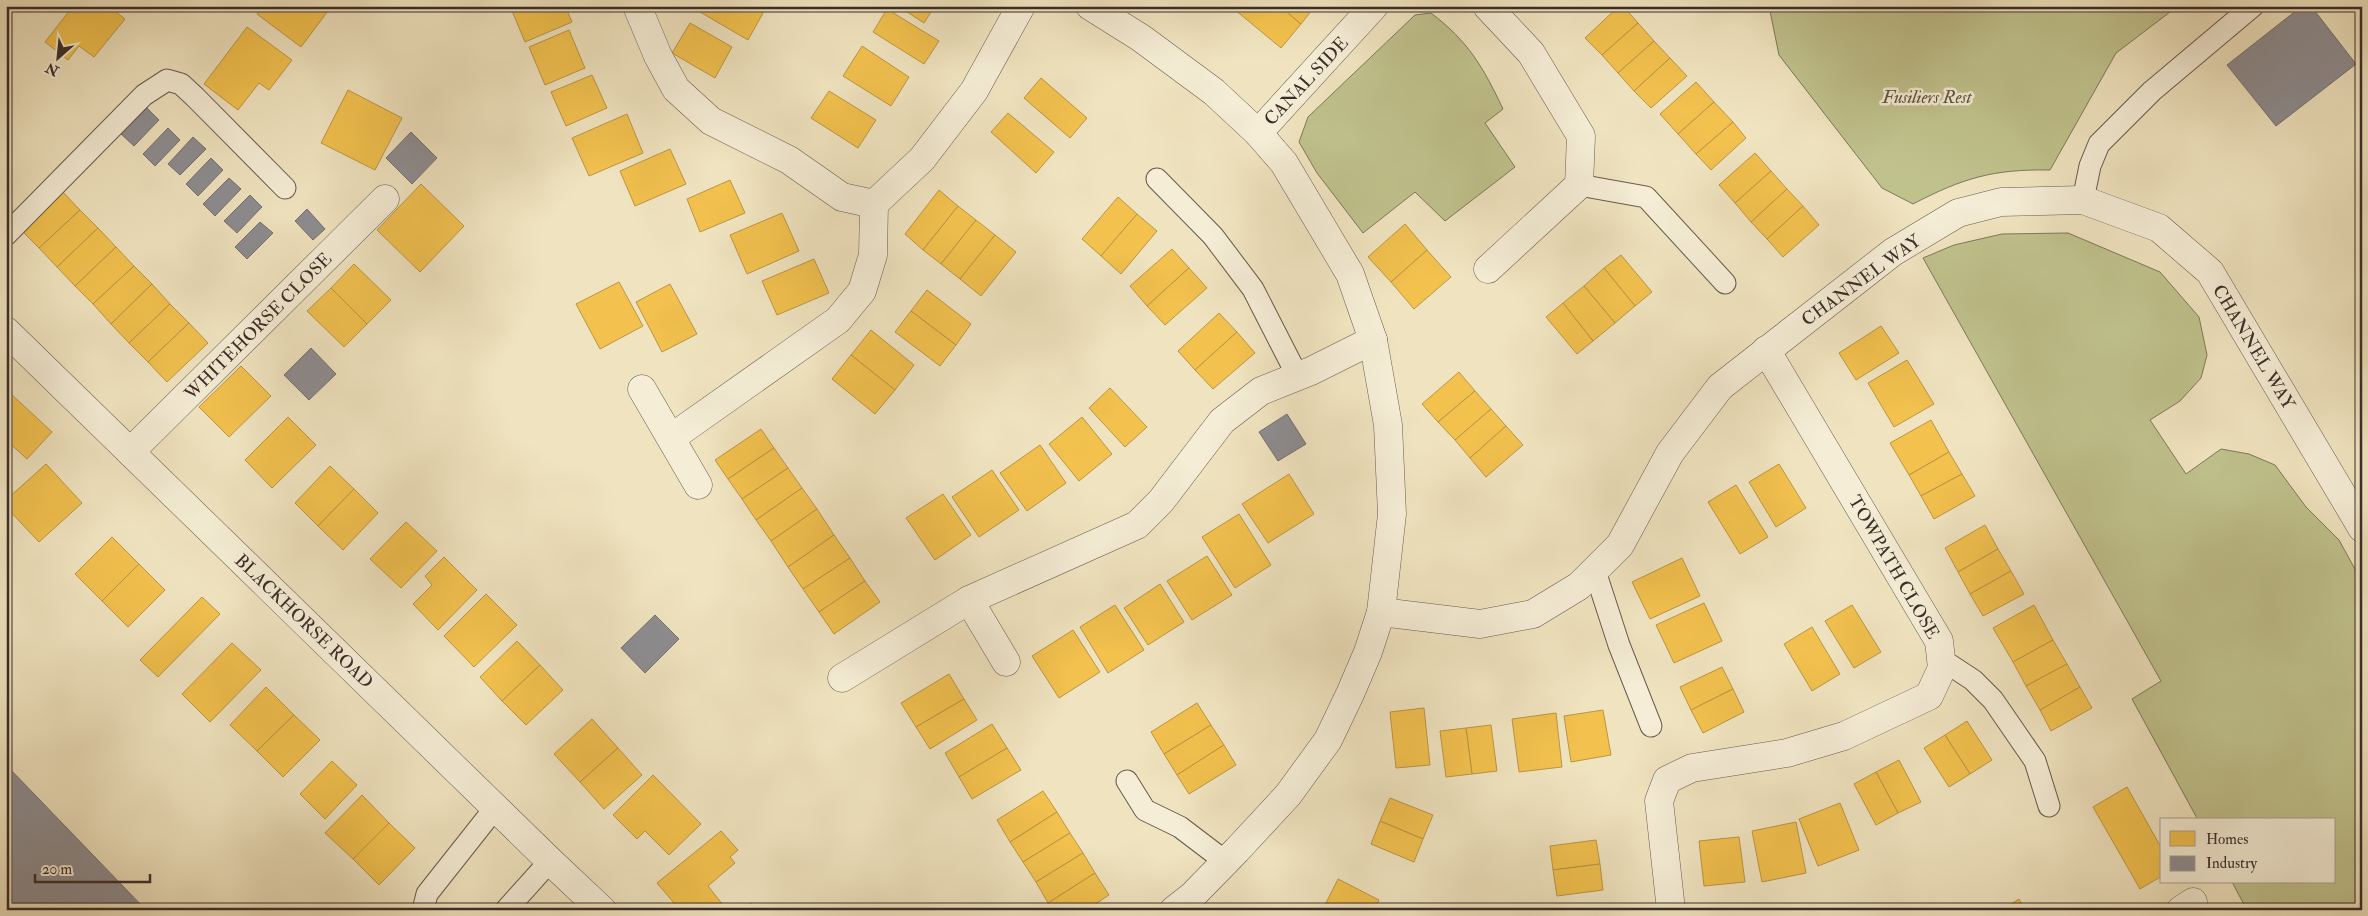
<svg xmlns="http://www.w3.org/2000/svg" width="2368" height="916" font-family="'IM FELL Double Pica',serif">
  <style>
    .green { fill: #c0c28d; stroke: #7d785a }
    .homes { fill: #f2c14e; stroke: #bb9543 }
    .industry { fill: #8d8d92; stroke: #747072 }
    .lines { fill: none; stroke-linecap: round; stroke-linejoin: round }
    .service-casing { stroke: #685b4e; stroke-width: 23 }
    .minor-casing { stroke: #685b4e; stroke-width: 29 }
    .service { stroke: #f5edd6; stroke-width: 21 }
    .minor { stroke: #f5edd6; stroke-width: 28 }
    .labels { text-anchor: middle; stroke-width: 5; stroke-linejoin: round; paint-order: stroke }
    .street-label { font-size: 18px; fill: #3a2d28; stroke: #f5edd6 }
    .park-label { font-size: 18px; font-style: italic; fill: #5c5241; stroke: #f5edd6 }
  </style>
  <rect width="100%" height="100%" fill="#f0e4c0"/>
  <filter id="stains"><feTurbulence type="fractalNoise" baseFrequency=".004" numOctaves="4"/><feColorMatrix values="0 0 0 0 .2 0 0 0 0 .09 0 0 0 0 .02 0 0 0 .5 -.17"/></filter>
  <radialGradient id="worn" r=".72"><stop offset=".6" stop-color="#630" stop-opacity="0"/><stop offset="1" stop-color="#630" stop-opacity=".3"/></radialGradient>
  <!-- green -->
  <g class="green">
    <path d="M1769,6h409l-62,47 -66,117c-57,-1 -87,8 -137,34l-31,-16 -103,-133z"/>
    <path d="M1431,13c38,29 52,54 72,96l-18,14 30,44 -70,54 -30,-29 -52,41 -46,-60 -18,-31 9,-25 107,-102z"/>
    <path d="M2068,233l92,39 39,45 8,38 -6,23 -21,23 -30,19 36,54 35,-25 28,5 26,11 31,42 33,33 23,42v328h-115l-15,-28h102v-62h-136l-66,-121 29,-18 -238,-423 31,-13 48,-11z"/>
  </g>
  <!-- homes -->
  <g class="homes">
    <path d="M73,6h35l17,13 -31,38 -15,-11 -11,14 -23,-18z"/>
    <path d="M263,6h68v1l-30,40 -44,-33z"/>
    <path d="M510,6h55l7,16 -47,20z"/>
    <path d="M703,6h49l11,7 -15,27 -48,-28z"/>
    <path d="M898,6h37l-11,17z"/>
    <path d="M1236,6h44l21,18 -20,24 -47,-39z"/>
    <path d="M1280,6h35l-14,18z"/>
    <path d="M1619,6h4l15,17 -36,32 -17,-17z"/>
    <path d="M887,9l52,32 -15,23 -51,-32z"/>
    <path d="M690,23l42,24 -17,31 -43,-25z"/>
    <path d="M1638,23l16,18 -36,32 -16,-18z"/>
    <path d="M247,27l45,33 -23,30 -10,-7 -21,27 -34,-26z"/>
    <path d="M569,30l16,38 -40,17 -16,-38z"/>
    <path d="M1654,41l16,17 -36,33 -16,-18z"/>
    <path d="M862,46l47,31 -18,29 -48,-30z"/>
    <path d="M1670,58l17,18 -36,32 -17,-17z"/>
    <path d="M592,75l15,33 -41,18 -15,-34z"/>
    <path d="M1041,78l46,40 -17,20 -46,-40z"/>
    <path d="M1696,82l18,20 -36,32 -18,-20z"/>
    <path d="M348,90l54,28 -27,52 -54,-27z"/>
    <path d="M829,91l47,29 -18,28 -47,-30z"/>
    <path d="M1714,102l19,20 -37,32 -18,-20z"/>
    <path d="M1008,113l46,39 -18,21 -45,-41z"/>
    <path d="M627,114l16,39 -54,23 -17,-38z"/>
    <path d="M1733,122l13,16 -35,32 -15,-16z"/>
    <path d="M670,149l16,35 -51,22 -15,-35z"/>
    <path d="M1755,153l16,18 -36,32 -16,-18z"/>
    <path d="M1771,171l16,18 -36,33 -16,-19z"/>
    <path d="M730,180l15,33 -45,19 -13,-33z"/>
    <path d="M421,184l43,42 -44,46 -43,-42z"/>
    <path d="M60,189l20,21 -41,38 -20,-20z"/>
    <path d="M1787,189l16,17 -36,33 -16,-17z"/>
    <path d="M939,190l19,16 -35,44 -18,-16z"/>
    <path d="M1118,197l19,17 -36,42 -19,-17z"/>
    <path d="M958,206l18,14 -35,44 -18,-14z"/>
    <path d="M1803,206l16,19 -36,32 -16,-18z"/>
    <path d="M80,210l18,18 -41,39 -18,-19z"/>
    <path d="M782,213l17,38 -52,23 -17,-39z"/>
    <path d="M1137,214l20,17 -36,43 -20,-18z"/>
    <path d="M976,220l19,15 -35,44 -19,-15z"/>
    <path d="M1405,224l22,26 -36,32 -23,-25z"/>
    <path d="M98,228l18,19 -41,39 -18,-19z"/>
    <path d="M995,235l21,17 -35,44 -21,-17z"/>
    <path d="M116,247l18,19 -41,38 -18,-18z"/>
    <path d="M1172,249l17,19 -42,38 -17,-20z"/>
    <path d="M1427,250l24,27 -37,32 -23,-27z"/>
    <path d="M1621,255l31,37 -17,14 -31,-38z"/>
    <path d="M814,259l15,34 -52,22 -15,-34z"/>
    <path d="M354,264l37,36 -24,24 -36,-36z"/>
    <path d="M134,266l18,18 -41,40 -18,-20z"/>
    <path d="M1189,268l18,20 -42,37 -18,-19z"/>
    <path d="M1604,268l31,38 -20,17 -31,-37z"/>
    <path d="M619,282l24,44 -43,23 -24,-45z"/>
    <path d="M152,284l18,20 -41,39 -18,-19z"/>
    <path d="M670,284l27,50 -35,18 -26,-50z"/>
    <path d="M1584,286l31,37 -22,18 -30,-38z"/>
    <path d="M331,288l36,36 -23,23 -37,-36z"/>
    <path d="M927,290l44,34 -15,21 -45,-34z"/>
    <path d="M1563,303l30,38 -16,13 -31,-37z"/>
    <path d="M170,304l19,19 -41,39 -19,-19z"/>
    <path d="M911,311l45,34 -16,21 -45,-34z"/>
    <path d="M1219,313l18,19 -42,38 -17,-19z"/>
    <path d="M189,323l19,20 -41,39 -19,-20z"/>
    <path d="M1881,326l18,27 -43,27 -17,-27z"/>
    <path d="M871,330l43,35 -19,25 -44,-35z"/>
    <path d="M1237,332l18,21 -42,36 -18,-19z"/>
    <path d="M851,355l44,35 -20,24 -43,-35z"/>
    <path d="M1907,360l27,44 -40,23 -26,-44z"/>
    <path d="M241,366l30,30 -42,41 -30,-30z"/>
    <path d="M1459,372l16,19 -37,31 -16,-18z"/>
    <path d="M1110,388l37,39 -22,20 -36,-39z"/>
    <path d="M1475,391l16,18 -36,31 -17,-18z"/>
    <path d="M11,394l41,38 -25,27 -21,-19v-41z"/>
    <path d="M1491,409l15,17 -36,32 -15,-18z"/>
    <path d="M288,417l28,28 -44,43 -27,-28z"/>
    <path d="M1082,417l30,37 -33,27 -30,-37z"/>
    <path d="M1931,420l18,32 -40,23 -19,-32z"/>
    <path d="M1506,426l17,19 -37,32 -16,-19z"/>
    <path d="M761,429l13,19 -46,31 -13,-19z"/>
    <path d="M1040,445l26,38 -39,28 -27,-38z"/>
    <path d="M774,448l14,20 -46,31 -14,-20z"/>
    <path d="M1949,452l13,22 -41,22 -12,-21z"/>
    <path d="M46,464l36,39 -43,39 -33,-35v-7z"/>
    <path d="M1779,464l27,44 -30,19 -27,-45z"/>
    <path d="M330,466l24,23 -36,37 -23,-23z"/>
    <path d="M788,468l14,20 -46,32 -14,-21z"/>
    <path d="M992,470l27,40 -40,27 -27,-40z"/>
    <path d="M1289,474l25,40 -46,29 -26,-39z"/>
    <path d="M1962,474l13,22 -41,23 -13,-23z"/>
    <path d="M1736,485l32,52 -28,17 -32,-52z"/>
    <path d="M802,488l15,21 -46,32 -15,-21z"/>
    <path d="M354,489l24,24 -35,37 -25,-24z"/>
    <path d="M943,494l28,41 -36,25 -29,-42z"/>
    <path d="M817,509l17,26 -46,32 -17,-26z"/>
    <path d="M1239,514l32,51 -36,23 -33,-51z"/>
    <path d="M406,522l31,29 -36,37 -31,-29z"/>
    <path d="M1985,525l13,24 -40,23 -13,-24z"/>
    <path d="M834,535l16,23 -47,31 -15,-22z"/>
    <path d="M112,537l27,27 -37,37 -27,-27z"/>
    <path d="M1998,549l13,22 -41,23 -12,-22z"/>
    <path d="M1207,556l25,39 -40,25 -25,-39z"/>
    <path d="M444,557l33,33 -39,40 -25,-26 19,-19 -7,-9z"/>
    <path d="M850,558l15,23 -46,31 -16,-23z"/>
    <path d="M1682,558l18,38 -50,23 -18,-37z"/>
    <path d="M139,564l26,26 -37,37 -26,-26z"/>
    <path d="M2011,571l13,23 -41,22 -13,-22z"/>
    <path d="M865,581l15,21 -46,32 -15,-22z"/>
    <path d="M1160,584l24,38 -36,23 -24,-37z"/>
    <path d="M486,594l31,31 -43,42 -30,-31z"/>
    <path d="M202,597l18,17 -62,63 -18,-17z"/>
    <path d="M1704,603l18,38 -48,22 -18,-38z"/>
    <path d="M1115,605l29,45 -36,23 -28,-46z"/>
    <path d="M1852,605l29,47 -27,16 -29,-47z"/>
    <path d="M2034,605l19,35 -40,22 -20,-34z"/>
    <path d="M1812,627l28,47 -28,17 -28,-47z"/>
    <path d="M1073,630l27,42 -41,26 -27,-42z"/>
    <path d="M2053,640l14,24 -41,22 -13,-24z"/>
    <path d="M517,641l23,24 -38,36 -22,-24z"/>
    <path d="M232,643l29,27 -51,52 -28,-28z"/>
    <path d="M2067,664l13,23 -40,23 -14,-24z"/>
    <path d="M540,665l23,25 -37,35 -24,-24z"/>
    <path d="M1722,667l11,22 -42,21 -11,-23z"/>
    <path d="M949,674l15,25 -48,28 -15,-24z"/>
    <path d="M266,687l28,28 -37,36 -27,-26z"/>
    <path d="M2080,687l12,21 -41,23 -11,-21z"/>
    <path d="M1733,689l11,23 -41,21 -12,-23z"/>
    <path d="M964,699l13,21 -47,29 -14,-22z"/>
    <path d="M1197,703l14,22 -47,29 -13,-22z"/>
    <path d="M1424,708l6,57 -34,3 -6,-56z"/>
    <path d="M1603,710l8,45 -40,7 -7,-46z"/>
    <path d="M1556,713l6,54 -43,5 -7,-53z"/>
    <path d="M294,715l26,25 -37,37 -26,-26z"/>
    <path d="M592,719l26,29 -38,34 -26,-28z"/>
    <path d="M1967,721l25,39 -22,14 -25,-39z"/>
    <path d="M992,724l15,24 -48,29 -14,-24z"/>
    <path d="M1211,725l13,20 -47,30 -13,-21z"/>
    <path d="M1491,725l6,46 -25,3 -6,-46z"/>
    <path d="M1466,728l6,46 -26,3 -6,-46z"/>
    <path d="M1945,735l25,39 -21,13 -25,-39z"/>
    <path d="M1224,745l12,20 -47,29 -12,-19z"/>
    <path d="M618,748l24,27 -38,34 -24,-27z"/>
    <path d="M1007,748l14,22 -49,29 -13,-22z"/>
    <path d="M1899,760l22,42 -23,11 -22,-41z"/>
    <path d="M332,761l25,24 -32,34 -25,-25z"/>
    <path d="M1876,772l22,41 -22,12 -22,-41z"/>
    <path d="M653,775l48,49 -32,31 -24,-24 -8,8 -24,-24z"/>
    <path d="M2127,787l35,62v27l-22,13 -47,-82z"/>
    <path d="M1043,791l14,21 -47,30 -13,-22z"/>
    <path d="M362,795l27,28 -36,36 -28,-26z"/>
    <path d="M1390,798l43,17 -10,24 -43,-18z"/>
    <path d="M1840,803l19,47 -41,16 -19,-47z"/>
    <path d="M1057,812l13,21 -47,29 -13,-20z"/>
    <path d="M1380,821l43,18 -9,23 -43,-18z"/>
    <path d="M1796,822l10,51 -44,9 -10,-51z"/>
    <path d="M389,823l26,25 -36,37 -26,-26z"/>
    <path d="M721,831l17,19 -8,7 5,6 -27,23 19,24h-47l-23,-27z"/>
    <path d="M1070,833l13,20 -47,29 -13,-20z"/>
    <path d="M1739,837l6,45 -41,4 -5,-45z"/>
    <path d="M1596,840l4,24 -47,6 -3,-24z"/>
    <path d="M1083,853l12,20 -47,30 -12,-21z"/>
    <path d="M1600,864l3,26 -46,6 -4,-26z"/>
    <path d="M1095,873l14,22 -23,15h-33l-5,-7z"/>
    <path d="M1338,879l41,21 -4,10h-34l-15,-7z"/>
    <path d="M2019,899l6,11h-23z"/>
    <path d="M751,903l6,7h-14z"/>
    <path d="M1326,903l15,7h-19z"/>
  </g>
  <!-- industry -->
  <g class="industry">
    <path d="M2302,6h9l45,58 -80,62 -49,-61z"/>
    <path d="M147,108l12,12 -25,26 -13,-12z"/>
    <path d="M168,128l12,12 -25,26 -12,-12z"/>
    <path d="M411,132l26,26 -25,26 -26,-26z"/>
    <path d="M193,137l13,12 -26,26 -12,-11z"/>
    <path d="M211,158l12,12 -25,26 -12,-12z"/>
    <path d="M229,178l12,11 -26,27 -12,-12z"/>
    <path d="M250,195l12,12 -25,26 -13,-12z"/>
    <path d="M307,209l18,20 -12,11 -18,-19z"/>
    <path d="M260,222l13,11 -26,26 -12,-12z"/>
    <path d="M311,348l25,26 -27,26 -25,-25z"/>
    <path d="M1287,414l19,30 -28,17 -19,-29z"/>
    <path d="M655,615l24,24 -34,34 -24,-25z"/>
    <path d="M10,769l136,141h-140v-137z"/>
  </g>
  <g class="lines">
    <defs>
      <g id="service">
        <path d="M1157,179l56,57 40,53 45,88"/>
        <path d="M1579,185l67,12 79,86"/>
        <path d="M2083,200l7,-34 9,-22 53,-53 101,-85"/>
        <path d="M6,235l138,-140 23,-15 14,4 14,13 90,91"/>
        <path d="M1595,571l24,74 32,81"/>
        <path d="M1941,659l32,21 20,20 42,61 14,45"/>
        <path d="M1127,781l18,29 35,17 46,35"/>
        <path d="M423,910l4,-16 68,-86"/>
        <path d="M506,910l44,-49"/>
      </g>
      <g id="minor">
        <path d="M637,6l21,50 18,33 35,32 78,39 53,37 32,7 48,-45 52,-68 47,-85"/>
        <path d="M1090,6l51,32 73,54 44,41 26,30 66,111 23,66 15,85 4,89 -11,98 -13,40 -18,42 -22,46 -40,55 -51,55 -45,46 -18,14"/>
        <path d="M1487,6l44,47 50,83 -2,49 -91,84"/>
        <path d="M1258,133l116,-127"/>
        <path d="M6,331l544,530 52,49"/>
        <path d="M642,389l56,96"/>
        <path d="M671,438l167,-118 24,-29 11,-36 1,-51"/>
        <path d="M130,452l255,-253"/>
        <path d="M969,600l37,62"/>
        <path d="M1381,612l99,12 53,-10 46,-28 41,-41 50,-92 50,-66 173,-135 65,-39 43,-11 82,-2 76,28 51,44 152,256"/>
        <path d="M842,678l127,-78 168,-75 24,-24 61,-80 39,-30 50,-20 62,-31"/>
        <path d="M1671,910l-12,-109 8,-21 25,-12 95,-15 57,-17 85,-40 13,-28 -3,-27 -173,-291"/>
        <path d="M2181,910l12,-8"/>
      </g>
    </defs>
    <!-- service casing -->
    <use href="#service" class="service-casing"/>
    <!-- minor casing -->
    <use href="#minor" class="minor-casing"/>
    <!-- service -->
    <use href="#service" class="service"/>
    <!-- minor -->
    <use href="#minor" class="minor"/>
  </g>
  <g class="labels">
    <!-- street labels -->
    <g class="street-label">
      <text transform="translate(1306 81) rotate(-47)" y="6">CANAL SIDE</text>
      <text transform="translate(1861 280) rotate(-36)" y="6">CHANNEL WAY</text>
      <text transform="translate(258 326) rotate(-45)" y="6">WHITEHORSE CLOSE</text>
      <text transform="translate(2254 347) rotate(59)" y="6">CHANNEL WAY</text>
      <text transform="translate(1894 567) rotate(60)" y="6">TOWPATH CLOSE</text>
      <text transform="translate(304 621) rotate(44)" y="6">BLACKHORSE ROAD</text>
    </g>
    <!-- park labels -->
    <g class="park-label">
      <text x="1927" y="103">Fusiliers Rest</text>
    </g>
  </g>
  <!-- margin -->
  <rect width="2368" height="916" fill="none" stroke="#f0e4c0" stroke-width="25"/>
  <rect x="8" y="8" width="2353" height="901" fill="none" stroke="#3a2d28" stroke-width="2.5"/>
  <rect x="12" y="12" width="2343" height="891" fill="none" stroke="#3a2d28"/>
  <!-- legend -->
  <rect x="2160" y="818" width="175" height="65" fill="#f5edd6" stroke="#aaa090"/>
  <rect x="2170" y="831" width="25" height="15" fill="#f2c14e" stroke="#aaa090"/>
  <text x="2206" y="844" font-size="15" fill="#3a2d28">Homes</text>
  <rect x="2170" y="856" width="25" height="15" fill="#8d8d92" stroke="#aaa090"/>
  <text x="2206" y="868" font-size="15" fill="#3a2d28">Industry</text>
  <!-- north arrow -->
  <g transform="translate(58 58) rotate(207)" stroke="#f5edd6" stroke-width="4" paint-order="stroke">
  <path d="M0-4L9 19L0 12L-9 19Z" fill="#3a2d28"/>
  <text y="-8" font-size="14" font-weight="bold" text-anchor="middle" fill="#3a2d28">N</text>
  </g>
  <!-- scale -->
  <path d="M35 874v8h115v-8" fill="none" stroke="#3a2d28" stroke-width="2.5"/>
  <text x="42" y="874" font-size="15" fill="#3a2d28" stroke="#f5edd6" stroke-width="4" paint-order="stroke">20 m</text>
  <rect width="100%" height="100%" filter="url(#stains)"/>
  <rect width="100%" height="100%" fill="url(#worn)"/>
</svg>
